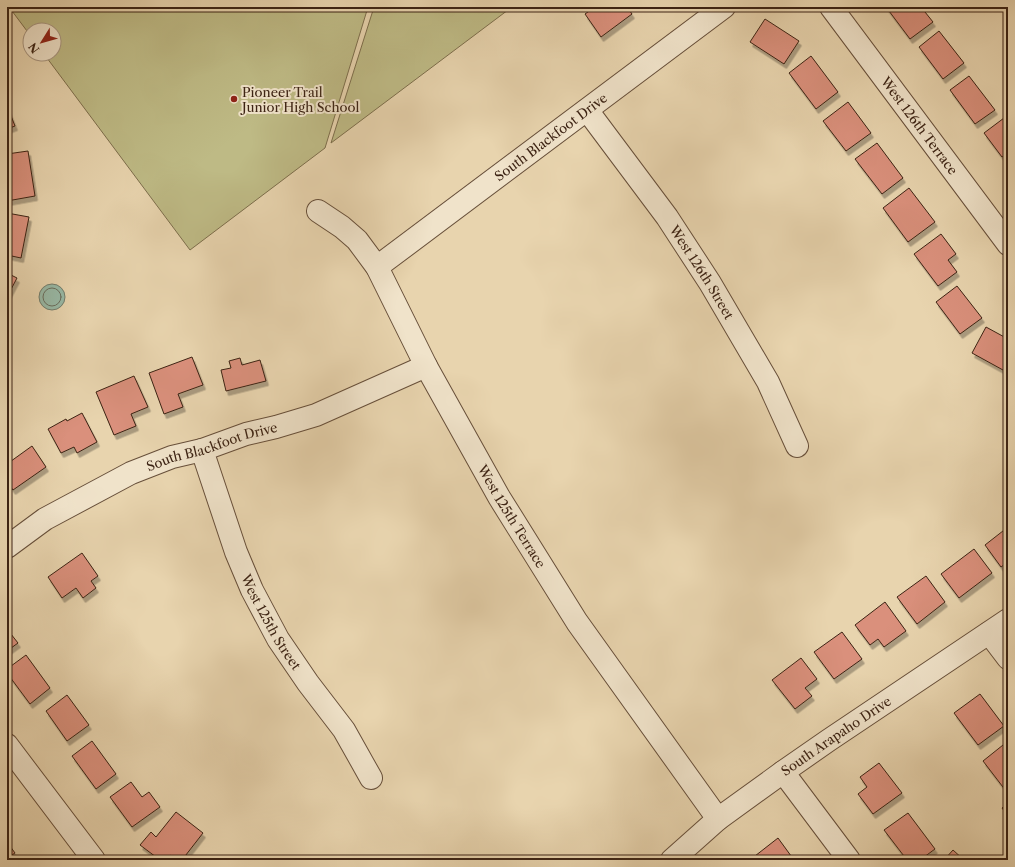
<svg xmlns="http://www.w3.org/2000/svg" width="1015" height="867" font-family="'Libre Caslon Text',serif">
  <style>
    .green { fill: #beba85; stroke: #7d6e4c }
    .water { fill: #98b9a6; stroke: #737d6c }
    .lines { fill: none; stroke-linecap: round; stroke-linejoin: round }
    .shore { stroke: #6a6e5d; stroke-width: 1 }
    .building { fill: #da907b; stroke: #3c2314; filter: url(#shadow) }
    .minor-casing { stroke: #674f3a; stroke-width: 24 }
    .minor { stroke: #f0e3ca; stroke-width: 22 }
    .poi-dot { fill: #8f2418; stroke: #f0e3ca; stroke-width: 1.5 }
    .labels { text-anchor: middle; stroke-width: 4; stroke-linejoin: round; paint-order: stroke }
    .poi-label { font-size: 13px; fill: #3c2314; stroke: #f0e3ca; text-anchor: start }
    .street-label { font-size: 13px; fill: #3c2314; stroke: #f0e3ca }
  </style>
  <defs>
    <filter id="shadow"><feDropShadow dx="2.5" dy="4.5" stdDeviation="0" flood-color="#0004"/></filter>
  </defs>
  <rect width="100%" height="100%" fill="#e8d4ae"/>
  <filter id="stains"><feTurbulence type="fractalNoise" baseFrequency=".005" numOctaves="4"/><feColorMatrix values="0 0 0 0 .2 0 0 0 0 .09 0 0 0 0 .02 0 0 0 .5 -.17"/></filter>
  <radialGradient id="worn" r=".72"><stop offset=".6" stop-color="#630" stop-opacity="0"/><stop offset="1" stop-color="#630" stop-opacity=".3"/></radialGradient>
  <!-- green -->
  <g class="green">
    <path d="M9,7h359l-43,141 -135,102 -146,-196h10v-24h-24v5z"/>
    <path d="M374,7h138l-181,136z"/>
  </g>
  <!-- water -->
  <circle class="water" cx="52" cy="297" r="13"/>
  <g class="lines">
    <!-- shore -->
    <circle class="shore" cx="52" cy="297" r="9"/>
  </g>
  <!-- building -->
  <g class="building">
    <path d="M595,7h32l5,7 -31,23 -16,-23z"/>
    <path d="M886,7h35l12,15 -23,17z"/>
    <path d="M765,19l34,22 -15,23 -34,-22z"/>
    <path d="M939,31l25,32 -21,16 -24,-32z"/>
    <path d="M811,56l27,36 -22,17 -27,-36z"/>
    <path d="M969,76l26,34 -20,14 -25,-34z"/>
    <path d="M848,102l23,31 -25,18 -23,-30z"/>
    <path d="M7,106l8,20 -8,3z"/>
    <path d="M1008,115v44l-3,-4 -3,2 -18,-24z"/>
    <path d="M877,143l26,35 -21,16 -27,-35z"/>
    <path d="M28,151l7,45 -28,5v-47z"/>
    <path d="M909,188l26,34 -27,20 -25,-34z"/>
    <path d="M7,213l22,4 -8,41 -14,-3z"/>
    <path d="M941,234l15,20 -8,6 9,12 -19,14 -24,-32z"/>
    <path d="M7,273l10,5 -10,19z"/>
    <path d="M957,286l25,32 -22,16 -24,-32z"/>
    <path d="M986,327l22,12v22l-5,9 -31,-17z"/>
    <path d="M192,357l11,28 -25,9 5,13 -19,7 -15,-41z"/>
    <path d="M240,358l2,7 18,-5 6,21 -40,10 -5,-21 10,-2 -2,-7z"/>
    <path d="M134,376l14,31 -17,7 5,12 -22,9 -18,-43z"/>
    <path d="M82,413l15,29 -20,11 -3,-6 -13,6 -13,-24 18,-10 1,2z"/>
    <path d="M32,446l14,21 -33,23 -6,-8v-18z"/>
    <path d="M1008,527v35l-7,5 -16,-22z"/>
    <path d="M974,549l18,24 -33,25 -18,-24z"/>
    <path d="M82,553l16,23 -7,5 5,7 -13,10 -7,-10 -14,10 -14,-21z"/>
    <path d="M926,576l19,26 -28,22 -20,-27z"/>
    <path d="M885,602l21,29 -22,16 -6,-8 -8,6 -15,-20z"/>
    <path d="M7,629l11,14 -11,8z"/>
    <path d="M842,632l20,27 -28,20 -20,-27z"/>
    <path d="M26,655l24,33 -20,16 -23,-31v-4z"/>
    <path d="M801,658l16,21 -12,9 7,8 -17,13 -23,-29z"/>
    <path d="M980,694l24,32 -26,19 -24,-32z"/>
    <path d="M67,695l22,30 -22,16 -21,-30z"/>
    <path d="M92,741l24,33 -20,15 -24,-33z"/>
    <path d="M1008,741v48l-2,2 -23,-30z"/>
    <path d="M879,763l23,30 -29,21 -15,-20 9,-7 -7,-10z"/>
    <path d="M131,782l11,15 7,-5 11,15 -28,20 -22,-30z"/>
    <path d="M1008,803v13l-6,-8z"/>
    <path d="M176,812l27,21 -21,27h-6l-6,-5 -4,5h-6l-20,-15 11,-13 5,5z"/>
    <path d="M908,813l27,36 -15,11h-13l-23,-30z"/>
    <path d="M778,838l16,22h-36l-3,-4z"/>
    <path d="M7,842l8,11 -8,5z"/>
    <path d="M953,850l11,10h-20z"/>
  </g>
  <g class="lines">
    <defs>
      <g id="minor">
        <path id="s1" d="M831,7l177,237"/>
        <path id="s2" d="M587,110l80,107 43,66 58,99 29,64"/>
        <path id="s3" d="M318,211l24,16 15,13 20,27 49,99 73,131 78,125 141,197"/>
        <path id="s4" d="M377,267l347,-260"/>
        <path id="s5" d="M202,450l34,102 16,38 26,49 30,44 36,47 27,48"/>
        <path id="s6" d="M7,547l38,-28 86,-46 41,-16 30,-7 44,-16 30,-7 40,-12 110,-49"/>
        <path d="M989,633l19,25"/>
        <path d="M7,745l87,115"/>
        <path d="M783,772l66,88"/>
        <path id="s7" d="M672,860l46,-41 65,-47 46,-32 179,-120"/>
      </g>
    </defs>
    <!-- minor casing -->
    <use href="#minor" class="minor-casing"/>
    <!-- minor -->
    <use href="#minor" class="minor"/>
  </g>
  <!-- markers -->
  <circle class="poi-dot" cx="234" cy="99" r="4"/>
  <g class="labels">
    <!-- poi labels -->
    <g class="poi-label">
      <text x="242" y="97">Pioneer Trail<tspan x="242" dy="15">Junior High School</tspan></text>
    </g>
    <!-- street labels -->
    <g class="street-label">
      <text dy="5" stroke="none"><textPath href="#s1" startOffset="148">West 126th Terrace</textPath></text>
      <text dy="5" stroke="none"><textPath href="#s4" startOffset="217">South Blackfoot Drive</textPath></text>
      <text dy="5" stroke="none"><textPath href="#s2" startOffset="199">West 126th Street</textPath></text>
      <text dy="5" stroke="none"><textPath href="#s6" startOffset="230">South Blackfoot Drive</textPath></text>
      <text dy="5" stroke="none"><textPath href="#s3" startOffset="366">West 125th Terrace</textPath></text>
      <text dy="5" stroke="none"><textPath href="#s5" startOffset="186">West 125th Street</textPath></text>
      <text dy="5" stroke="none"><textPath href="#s7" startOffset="206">South Arapaho Drive</textPath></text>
    </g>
  </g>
  <!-- margin -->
  <rect width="1015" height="867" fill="none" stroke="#e8d4ae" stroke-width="24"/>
  <rect x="8" y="8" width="999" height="851" fill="none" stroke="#3c2314" stroke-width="2"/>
  <rect x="12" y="12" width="991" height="843" fill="none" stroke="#3c2314"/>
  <!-- north arrow -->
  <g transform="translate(42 42) rotate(233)"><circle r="19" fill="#f0e3ca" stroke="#a89681"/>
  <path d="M0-3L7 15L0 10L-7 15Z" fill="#8f2418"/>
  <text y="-6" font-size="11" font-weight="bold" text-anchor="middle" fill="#3c2314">N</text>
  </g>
  <rect width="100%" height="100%" filter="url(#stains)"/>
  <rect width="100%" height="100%" fill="url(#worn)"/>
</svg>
